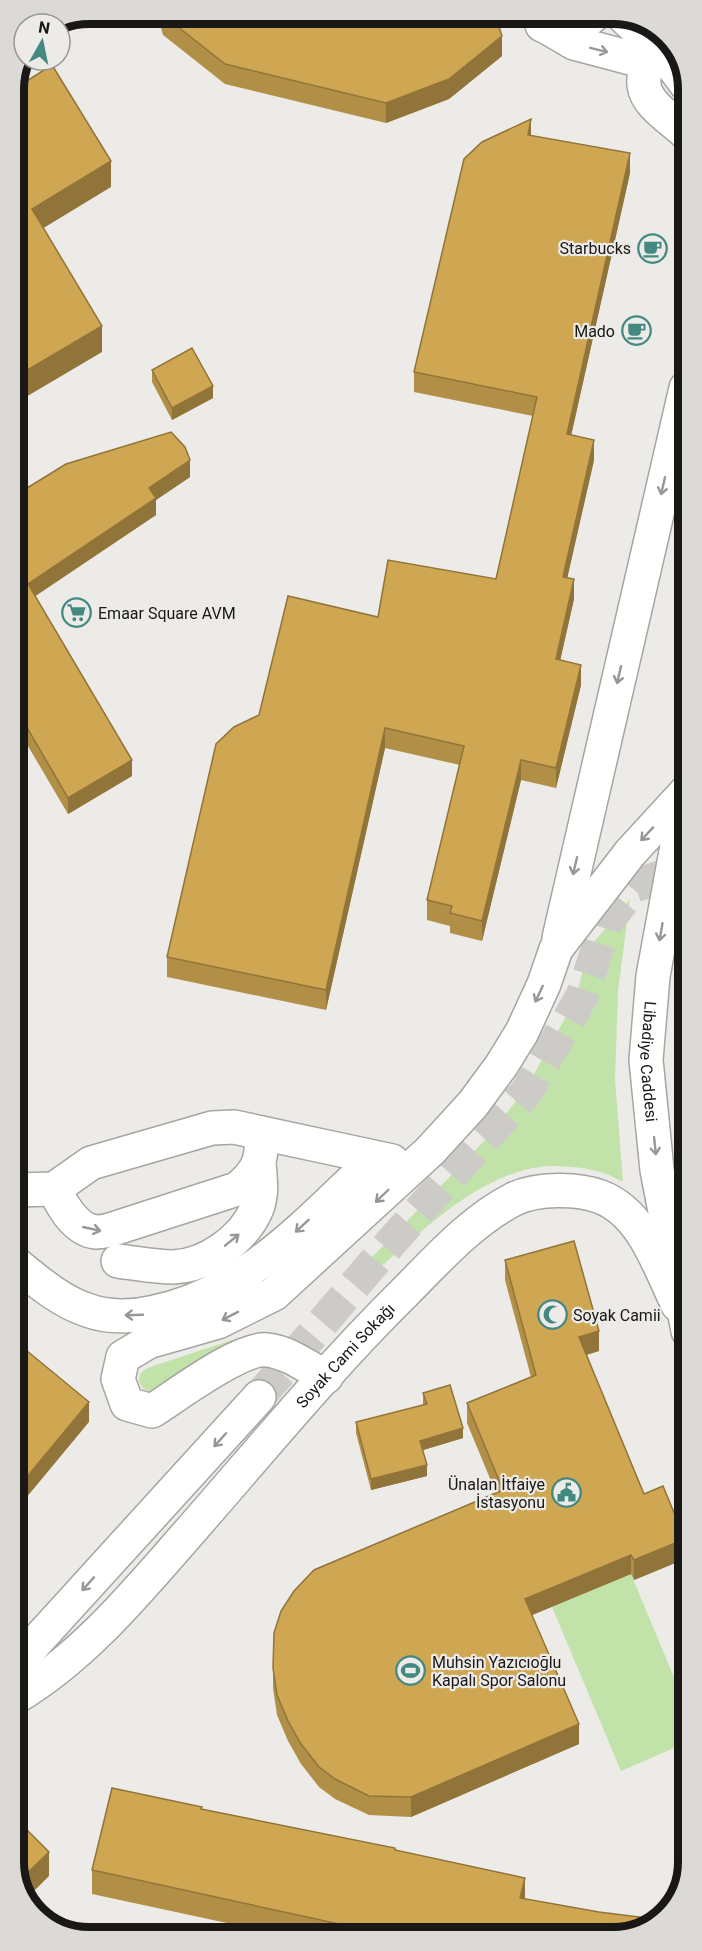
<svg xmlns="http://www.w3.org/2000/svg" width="702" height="1951" font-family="Roboto,sans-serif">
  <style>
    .green { fill: #c1e3aa }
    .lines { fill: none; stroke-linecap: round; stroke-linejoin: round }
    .major-tunnel { stroke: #cdcbc8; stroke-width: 33; stroke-dasharray: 33 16; stroke-linecap: butt }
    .minor-casing { stroke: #a7a5a1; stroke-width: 36 }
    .major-casing { stroke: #a7a5a1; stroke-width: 36 }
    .minor { stroke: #fff; stroke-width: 33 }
    .major { stroke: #fff; stroke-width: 33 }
    .wall { fill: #b28f47 }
    .shaded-wall { fill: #917439 }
    .building { fill: #cfa652; stroke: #917439; stroke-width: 1.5 }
    .oneway { stroke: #989797 }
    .labels { text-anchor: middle; stroke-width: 4.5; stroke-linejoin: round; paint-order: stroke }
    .poi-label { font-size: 16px; fill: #191817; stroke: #edebe7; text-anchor: end }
    .street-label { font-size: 16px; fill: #191817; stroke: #edebe7 }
    .rim { fill: none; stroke: #191817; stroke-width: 8 }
  </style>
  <rect width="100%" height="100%" fill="#edebe7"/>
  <!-- green -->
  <g class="green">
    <path d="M630,899l-12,92 -3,89 8,101c-6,-1 -11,-5 -17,-7 -15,-6 -37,-8 -54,-8 -70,2 -133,69 -184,112h-16l138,-143 38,-50 47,-85 14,-52z"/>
    <path d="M235,1339l-80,53 -10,-2c-10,-9 -7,-18 5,-23z"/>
    <path d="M631,1574l57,137v31l-67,29 -69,-164z"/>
  </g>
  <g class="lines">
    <!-- major-tunnel -->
    <path class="major-tunnel" d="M259,1397l135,-158 133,-148 55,-95 24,-73 29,-37 52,-19"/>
    <defs>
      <g id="minor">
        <path d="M622,15c13,13 22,23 41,20"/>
        <path d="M542,25c19,8 38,3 53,-11"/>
        <path d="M545,26l29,17 68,18c5,12 1,14 2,24 2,20 29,35 42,48"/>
        <path d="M651,37l35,47"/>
        <path d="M559,938l127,-550"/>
        <path d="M54,1189c8,16 21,41 42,43 4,0 10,-1 14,-2l127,-41c21,-17 26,-29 24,-56"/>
        <path d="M15,1190l39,-1 37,-26 121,-35 22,-1 158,34"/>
        <path d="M118,1261c18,2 37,6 55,6 34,-1 71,-28 84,-59 6,-15 3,-30 2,-45"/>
        <path d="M15,1263c22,18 45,38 72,47 21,8 47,7 68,2 92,-19 155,-93 221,-154"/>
        <path d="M326,1377c-19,-10 -38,-25 -59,-27 -27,-3 -91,46 -115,61l-25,-7 -9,-25 5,-22 25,-15 70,-20 56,-28 156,-143 43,-47 28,-38 21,-34 22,-48 12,-35 74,-96 57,-62"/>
        <path id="s1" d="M16,1697c67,-40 118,-102 169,-160 72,-82 141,-167 219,-244 33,-33 67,-72 110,-94 23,-11 63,-11 87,-2 43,17 58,70 77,108"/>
      </g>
      <g id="major">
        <path id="s2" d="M687,792l-34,184 -7,84 11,110 31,161"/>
        <path d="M16,1664l243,-267"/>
      </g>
    </defs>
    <!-- minor casing -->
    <use href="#minor" class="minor-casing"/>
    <!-- major casing -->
    <use href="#major" class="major-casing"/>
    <!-- minor -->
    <use href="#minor" class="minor"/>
    <!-- major -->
    <use href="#major" class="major"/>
  </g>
  <!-- wall -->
  <g class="wall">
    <path d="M157,14h338l7,42 -53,43 -63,24 -161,-39 -62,-49z"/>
    <path d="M531,135l99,38 -59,262 23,25 -27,118 7,21 -14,61 21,25 -25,103 -35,-8 -39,161 -32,-8v-7l-23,-6v-20l33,-135 -75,-17 -59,262 -159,-33v-20l92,-242 119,-98 118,-38 37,-163 -119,-24v-20z"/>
    <path d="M152,370l61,28 -41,22 -20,-38z"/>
    <path d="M190,477l-34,23v15l-121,81 97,180 -64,38 -53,-90 -1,-228z"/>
    <path d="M505,1260l94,91 -13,4 58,139 41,65 -51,21 -3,-6 -99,41 47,129 -168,73 -42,-2 -34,-16 -16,-12 -18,-23 -13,-23 -11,-26 -4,-27v-20l223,-175 -29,-70v-20l64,-26 -26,-97z"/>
    <path d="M423,1393l40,45 -40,12 4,26 -56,14 -15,-57v-11l67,-17z"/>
    <path d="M202,1809l193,41 130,49 108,36 -346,1 -195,-42v-24z"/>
  </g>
  <!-- shaded-wall -->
  <g class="shaded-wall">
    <path d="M502,36v20l-53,43 -63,24v-20z"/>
    <path d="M531,119v20l-3,-4z"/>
    <path d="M630,153v20l-63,281v-20z"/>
    <path d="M111,161v26l-79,48v-26z"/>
    <path d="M102,326v26l-88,52v-26z"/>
    <path d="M213,386v12l-41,22v-12z"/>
    <path d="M594,440v20l-31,137v-20z"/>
    <path d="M190,460v17l-34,23v15l-128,86v-17l121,-96z"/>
    <path d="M574,579v20l-18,80v-20z"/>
    <path d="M581,665v20l-25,103v-20z"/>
    <path d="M385,728v20l-59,262v-20z"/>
    <path d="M132,760v16l-64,38v-16z"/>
    <path d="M521,760v20l-39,161v-20z"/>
    <path d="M599,1331v20l-20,6v-20z"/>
    <path d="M89,1402v20l-73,88v-20z"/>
    <path d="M463,1428v10l-43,13v-10z"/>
    <path d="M427,1465v11l-56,14v-11z"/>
    <path d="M685,1539v20l-51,21v-20z"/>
    <path d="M631,1555v19l-106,44v-19z"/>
    <path d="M579,1724v20l-168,73v-20z"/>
    <path d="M49,1852v24l-22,22 -10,-15z"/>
    <path d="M525,1878v23l-5,-3z"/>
  </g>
  <!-- building -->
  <g class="building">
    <path d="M162,14h333l7,22 -53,43 -63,24 -161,-39 -62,-49z"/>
    <path d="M52,65l59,96 -79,48 70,117 -88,52v-289z"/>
    <path d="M531,119l-3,16 102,18 -63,281 27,6 -31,137 11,2 -18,80 25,6 -25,103 -35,-8 -39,161 -32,-8 2,-7 -25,-6 37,-154 -79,-18 -59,262 -159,-33 49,-213 18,-17 25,-12 29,-119 90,21 10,-57 108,19 41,-182 -123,-25 50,-213 18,-17z"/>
    <path d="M192,348l21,38 -41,22 -20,-38z"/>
    <path d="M171,432l14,15 5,13 -41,28 7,10 -128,86 104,176 -64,38 -53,-91 -1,-211 52,-32z"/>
    <path d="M574,1241l25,90 -20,6 65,157 19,-8 22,53 -51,21 -3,-5 -106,44 54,125 -168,73 -42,-1 -34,-17 -16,-12 -18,-23 -13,-23 -11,-26 -4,-27 1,-35 7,-22 13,-20 20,-21 189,-80 -36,-87 69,-28 -31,-115z"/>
    <path d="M15,1341l74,61 -73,88z"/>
    <path d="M450,1385l13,43 -43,13 7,24 -56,14 -15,-57 71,-18 -4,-11z"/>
    <path d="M112,1788l90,19 -1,2 194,39v2l130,28 -5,20 79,14 56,7 -22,16 -239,1 -302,-66z"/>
    <path d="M16,1819l33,33 -32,31 -1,-1z"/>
  </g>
  <!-- one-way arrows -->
  <defs><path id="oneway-shaft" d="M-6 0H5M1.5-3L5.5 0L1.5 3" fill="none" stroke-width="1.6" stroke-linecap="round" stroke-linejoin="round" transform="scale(1.5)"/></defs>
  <g class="oneway">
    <use href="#oneway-shaft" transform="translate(599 50) rotate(14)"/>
    <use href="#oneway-shaft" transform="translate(663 486) rotate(103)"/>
    <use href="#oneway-shaft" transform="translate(619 675) rotate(103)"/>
    <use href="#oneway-shaft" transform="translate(647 834) rotate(133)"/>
    <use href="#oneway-shaft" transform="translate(575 866) rotate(103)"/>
    <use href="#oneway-shaft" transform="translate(661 932) rotate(100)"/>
    <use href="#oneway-shaft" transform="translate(539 994) rotate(115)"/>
    <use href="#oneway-shaft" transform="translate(655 1146) rotate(84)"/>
    <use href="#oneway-shaft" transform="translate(382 1196) rotate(136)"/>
    <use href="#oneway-shaft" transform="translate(302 1226) rotate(137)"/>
    <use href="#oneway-shaft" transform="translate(92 1229) rotate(13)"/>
    <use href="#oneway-shaft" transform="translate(232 1240) rotate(-39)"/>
    <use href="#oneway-shaft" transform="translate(134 1315) rotate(178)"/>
    <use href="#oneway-shaft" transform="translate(230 1316) rotate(153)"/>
    <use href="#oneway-shaft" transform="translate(220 1440) rotate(132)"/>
    <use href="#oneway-shaft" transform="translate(88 1584) rotate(132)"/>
  </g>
  <!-- icons -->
  <defs>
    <symbol id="cafe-ring" viewBox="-11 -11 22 22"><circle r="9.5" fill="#edebe7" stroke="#438982" stroke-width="1.5"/><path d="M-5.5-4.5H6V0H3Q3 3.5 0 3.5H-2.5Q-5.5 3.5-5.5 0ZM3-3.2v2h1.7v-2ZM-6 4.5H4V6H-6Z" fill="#438982"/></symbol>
    <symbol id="supermarket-ring" viewBox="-11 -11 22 22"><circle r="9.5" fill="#edebe7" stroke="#438982" stroke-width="1.5"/><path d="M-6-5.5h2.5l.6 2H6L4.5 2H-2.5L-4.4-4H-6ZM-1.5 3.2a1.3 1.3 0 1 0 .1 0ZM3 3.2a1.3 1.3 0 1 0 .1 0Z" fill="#438982"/></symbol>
    <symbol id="mosque-ring" viewBox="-11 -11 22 22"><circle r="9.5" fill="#edebe7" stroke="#438982" stroke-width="1.5"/><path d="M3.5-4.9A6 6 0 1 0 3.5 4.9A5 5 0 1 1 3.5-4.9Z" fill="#438982"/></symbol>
    <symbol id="civic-ring" viewBox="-11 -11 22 22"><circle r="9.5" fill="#edebe7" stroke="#438982" stroke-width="1.5"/><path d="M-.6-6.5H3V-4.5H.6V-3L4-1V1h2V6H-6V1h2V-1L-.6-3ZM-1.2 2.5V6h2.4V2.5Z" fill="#438982"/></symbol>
    <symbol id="stadium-ring" viewBox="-11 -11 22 22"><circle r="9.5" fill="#edebe7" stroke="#438982" stroke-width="1.5"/><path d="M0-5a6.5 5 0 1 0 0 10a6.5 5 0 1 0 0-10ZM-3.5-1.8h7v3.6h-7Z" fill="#438982"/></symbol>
  </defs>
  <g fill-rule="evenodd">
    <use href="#cafe-ring" x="636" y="232" width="33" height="33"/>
    <use href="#cafe-ring" x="620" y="314" width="33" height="33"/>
    <use href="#supermarket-ring" x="60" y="596" width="33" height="33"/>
    <use href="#mosque-ring" x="536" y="1298" width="33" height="33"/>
    <use href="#civic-ring" x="550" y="1476" width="33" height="33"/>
    <use href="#stadium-ring" x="394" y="1654" width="33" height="33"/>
  </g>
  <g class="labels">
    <!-- poi labels -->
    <g class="poi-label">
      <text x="631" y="254">Starbucks</text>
      <text x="615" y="337">Mado</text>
      <text x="98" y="619" text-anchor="start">Emaar Square AVM</text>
      <text x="573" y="1321" text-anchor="start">Soyak Camii</text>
      <text x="545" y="1490">Ünalan İtfaiye<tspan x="545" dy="18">İstasyonu</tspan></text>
      <text x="432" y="1668" text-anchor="start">Muhsin Yazıcıoğlu<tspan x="432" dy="18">Kapalı Spor Salonu</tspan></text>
    </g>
    <!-- street labels -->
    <g class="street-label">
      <text dy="6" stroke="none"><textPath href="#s2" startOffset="273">Libadiye Caddesi</textPath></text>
      <text dy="6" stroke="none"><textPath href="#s1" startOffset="476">Soyak Cami Sokağı</textPath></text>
    </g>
  </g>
  <!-- crop -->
  <path d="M0 0H702V1951H0ZM89 24H613A65 65 0 0 1 678 89V1862A65 65 0 0 1 613 1927H89A65 65 0 0 1 24 1862V89A65 65 0 0 1 89 24Z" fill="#dcdad6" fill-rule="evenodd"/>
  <path class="rim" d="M89 24H613A65 65 0 0 1 678 89V1862A65 65 0 0 1 613 1927H89A65 65 0 0 1 24 1862V89A65 65 0 0 1 89 24Z"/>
  <!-- north arrow -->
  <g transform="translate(42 42) rotate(9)"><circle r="28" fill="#edebe7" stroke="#989794" stroke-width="1.5"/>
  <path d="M0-4.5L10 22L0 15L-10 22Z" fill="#438982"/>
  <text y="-9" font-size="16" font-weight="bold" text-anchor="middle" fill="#191817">N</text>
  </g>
</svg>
